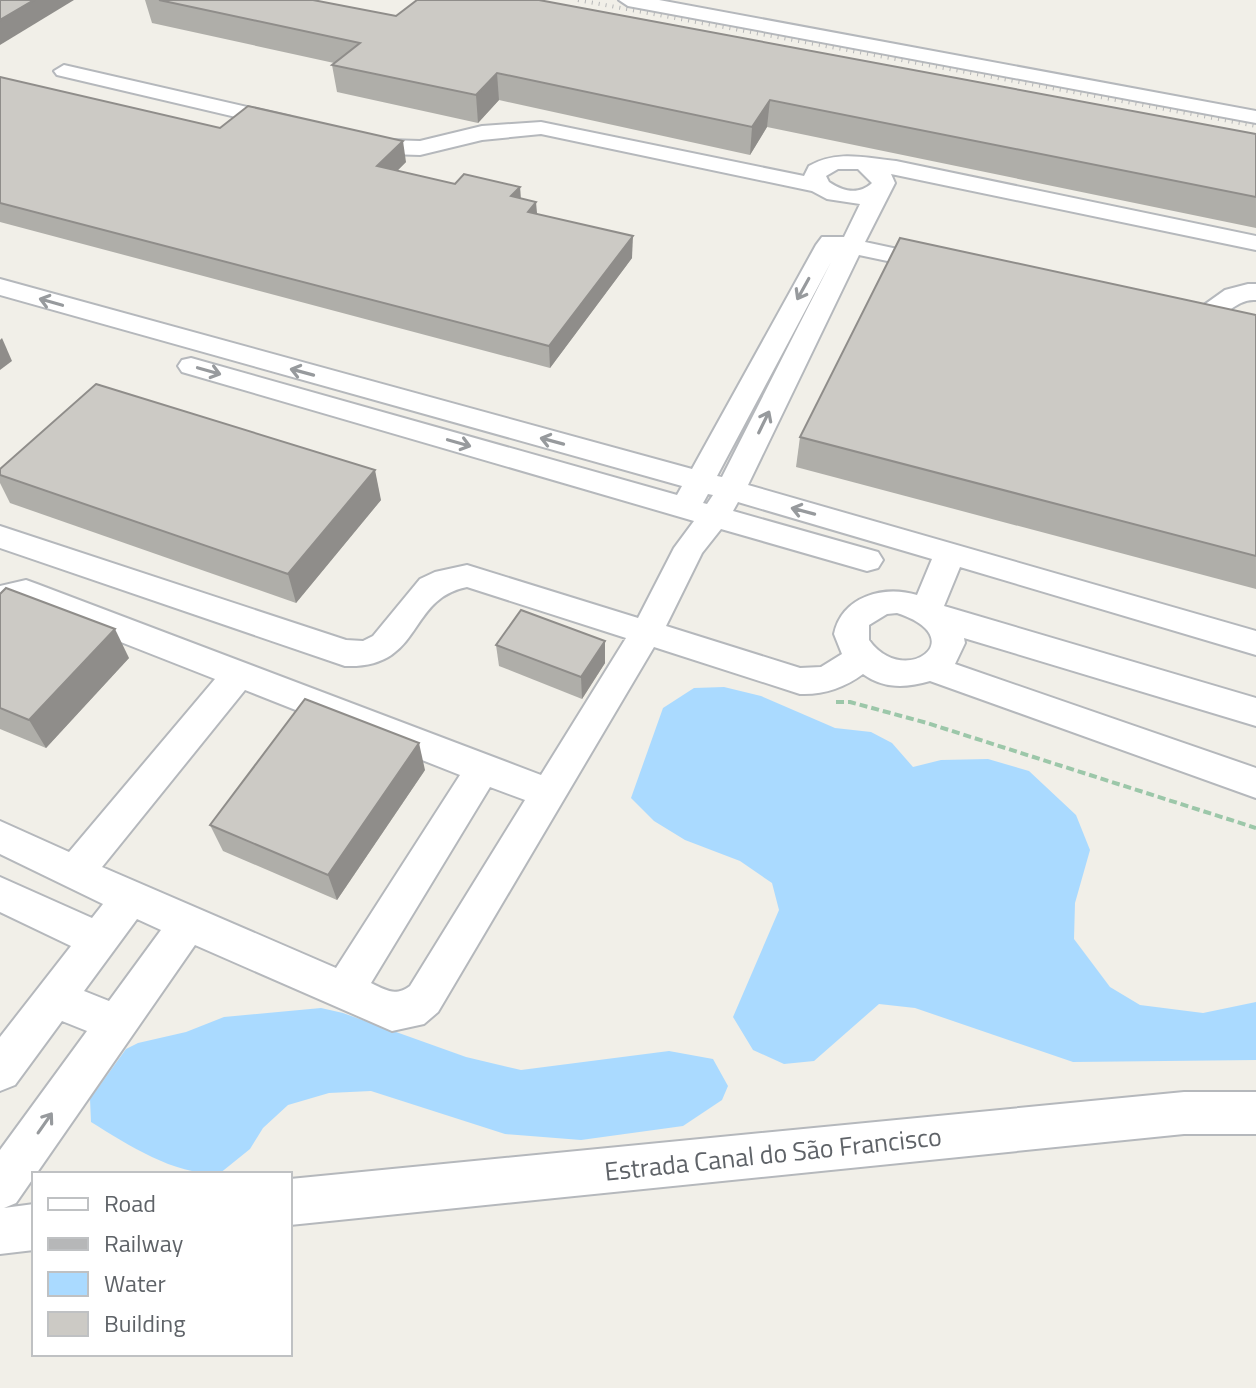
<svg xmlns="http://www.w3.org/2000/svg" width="1256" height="1388" font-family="'Titillium Web',sans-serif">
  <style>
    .water { fill: #aadaff }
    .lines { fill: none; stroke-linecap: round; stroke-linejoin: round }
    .minor-casing { stroke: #b5b8bc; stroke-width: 4 }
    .path { stroke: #9cc7a9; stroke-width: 4; stroke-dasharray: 8 4; stroke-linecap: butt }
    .minor { fill: #fff; fill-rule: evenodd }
    .rail { stroke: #b6b7b8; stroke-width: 4; stroke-dasharray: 1 6; stroke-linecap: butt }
    .wall { fill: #afaea9 }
    .shaded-wall { fill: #8f8d8a }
    .building { fill: #cccac5; stroke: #8f8d8a; stroke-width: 2 }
    .oneway { stroke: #979a9d }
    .labels { text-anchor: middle; stroke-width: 8; stroke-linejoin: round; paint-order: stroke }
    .near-street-label { font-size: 26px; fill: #5f6368; stroke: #fff }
  </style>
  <rect width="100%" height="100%" fill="#f1efe8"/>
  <!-- water -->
  <g class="water">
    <path d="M724,687l37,9 74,32 36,4 21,11 21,24 28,-7 47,-1 41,12 47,44 14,35 -15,53 -1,36 36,48 30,18 63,8 53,-11v58l-183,2 -158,-54 -36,-4 -65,57 -30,3 -31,-14 -20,-33 46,-107 -7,-27 -32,-22 -55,-21 -31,-19 -23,-23 32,-90 31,-20z"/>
    <path d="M321,1008l22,5 123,44 55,13 148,-19 44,8 15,27 -6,14 -39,26 -102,14 -76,-6 -134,-43 -42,2 -41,12 -25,23 -13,21 -31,25c-47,0 -89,-28 -128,-52l-1,-23 36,-50 12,-6 48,-11 38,-15z"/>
  </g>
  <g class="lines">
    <defs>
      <g id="minor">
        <path d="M619,0h40l597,111v12l-628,-117z"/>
        <path d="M64,65l227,52 3,5 -11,6 -226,-53 -3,-4z"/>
        <path d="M541,122l263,54 5,-10c28,-16 56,-8 87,-5l360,75v14l-365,-76 4,9 -30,59 79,17 3,5 -3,5 -9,2 -76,-16 -111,230 508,146v24l-296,-88 -16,39 312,92v28l-292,-88 1,5 -10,21 301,104v30l-326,-117c-24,7 -46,8 -67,-7 -19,14 -40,21 -63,20l-146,-47 -216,365 -14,12 -32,7 -197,-86 -179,258 -12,5 30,-4v46l-34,4v-104l87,-119 -25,-10 -47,64 -15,6v-54l71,-91 -71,-34v-35l92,41 11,-14 -103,-50v-33l69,31 146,-173 -191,-75 -24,6v-24l26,-6 11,4 504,191 85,-137 -159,-51c-61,12 -43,82 -122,79l-345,-118v-22l346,114 17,1 10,-5 47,-57 15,-7 32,-7 171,53 36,-70 20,-27 -512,-149 -4,-6 4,-6 9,-2 486,137 5,-9 -682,-191v-16l692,190 124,-224 6,-8h22l16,-33 -33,-5 -15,-8 -271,-57 -59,6 -62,15 -32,-1 -35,-8 -3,-5 11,-7 27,6 32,1 62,-15zM838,169h20l14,14c-13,12 -28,9 -43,-1l-3,-6zM831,262l-109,215 -5,-1zM708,494l5,1 -6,9 -4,-1zM738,502l194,57 -15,36c-33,-10 -75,1 -83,39l8,20 -21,13 -21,1 -134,-42 36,-73 19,-24 146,42 11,-3 5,-8 -5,-8 -145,-41zM897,613c77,25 7,76 -28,27v-15l18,-11zM245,690l215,85 -124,193 -234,-101zM490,787l35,13 -115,186c-15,11 -24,4 -39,-3zM137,919l24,11 -52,71 -25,-10z"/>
        <path d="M1248,284h8v16c-22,-2 -35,24 -58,25 -11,1 -22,-3 -32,-6l-4,-5 4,-5 9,-3 22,4 28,-20z"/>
        <path d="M1184,1092h72v42h-72l-894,91v-46z"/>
      </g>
    </defs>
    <!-- minor casing -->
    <use href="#minor" class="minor-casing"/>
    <!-- path -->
    <path class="path" d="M836,702h14l77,21 329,105"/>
    <!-- minor -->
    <use href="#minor" class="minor"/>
    <!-- rail -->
    <path class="rail" d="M578,0l678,126"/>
  </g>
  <!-- wall -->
  <g class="wall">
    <path d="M145,0h168l83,16 860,118v94l-489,-101 -17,28 -251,-55 -21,23 -141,-31 -5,-27 2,-2 -182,-40z"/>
    <path d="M0,77l220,51 186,34 -9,9 58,13 65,3 1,12 16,15 95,44 -82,110 -550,-146z"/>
    <path d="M1256,315v274l-460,-122 4,-30z"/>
    <path d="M0,469l381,31 -85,103 -286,-100 -10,-20z"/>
    <path d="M0,594l129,64 -83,90 -46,-19z"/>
    <path d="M496,645l109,18 -23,36 -83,-33z"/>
    <path d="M425,770l-88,130 -114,-49 -13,-26z"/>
  </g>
  <!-- shaded-wall -->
  <g class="shaded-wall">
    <path d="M34,0h40l-74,45v-25z"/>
    <path d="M497,73l2,27 -21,23 -2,-28z"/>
    <path d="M770,100l-3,27 -17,28 2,-28z"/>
    <path d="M403,141l3,21 -26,26 -3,-22z"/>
    <path d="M520,187l1,22 -10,-13z"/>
    <path d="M536,202l2,22 -10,-12z"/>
    <path d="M633,236l-1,22 -82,110 -1,-22z"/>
    <path d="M2,338l10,23 -12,9v-30z"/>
    <path d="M375,470l6,30 -85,103 -8,-29z"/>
    <path d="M115,629l14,29 -83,90 -17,-28z"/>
    <path d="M605,641v22l-23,36 -1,-22z"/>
    <path d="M419,743l6,27 -88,130 -9,-25z"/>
  </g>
  <!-- building -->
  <g class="building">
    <path d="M0,0h34l-34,20z"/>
    <path d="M159,0h154l83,16 21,-16h122l717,134v63l-486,-97 -18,27 -255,-54 -21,22 -144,-30 28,-22z"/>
    <path d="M0,77l220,51 28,-22 155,35 -26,25 78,18 9,-10 56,13 -9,9 25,6 -8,10 105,24 -84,110 -549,-143z"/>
    <path d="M900,238l356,77v241l-456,-119z"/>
    <path d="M96,384l279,86 -87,104 -288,-99v-6z"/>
    <path d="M6,588l109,41 -86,91 -29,-12v-114z"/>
    <path d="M521,610l84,31 -24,36 -85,-32z"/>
    <path d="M305,699l114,44 -91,132 -118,-50z"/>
  </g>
  <!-- one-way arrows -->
  <defs><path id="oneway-shaft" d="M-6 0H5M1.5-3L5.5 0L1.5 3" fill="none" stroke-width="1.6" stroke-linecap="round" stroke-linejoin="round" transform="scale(2)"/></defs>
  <g class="oneway">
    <use href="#oneway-shaft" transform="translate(803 289) rotate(119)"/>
    <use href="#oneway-shaft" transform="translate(51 302) rotate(-164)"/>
    <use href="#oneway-shaft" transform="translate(209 371) rotate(16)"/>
    <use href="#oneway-shaft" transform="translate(302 372) rotate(-165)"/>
    <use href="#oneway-shaft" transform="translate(764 422) rotate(-64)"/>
    <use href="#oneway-shaft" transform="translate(552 441) rotate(-165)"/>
    <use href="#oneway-shaft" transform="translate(459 443) rotate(16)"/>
    <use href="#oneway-shaft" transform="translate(803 511) rotate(-165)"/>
    <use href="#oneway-shaft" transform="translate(45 1123) rotate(-55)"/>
  </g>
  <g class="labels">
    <!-- near-street labels -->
    <g class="near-street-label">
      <text transform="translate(773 1154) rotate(-6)" y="9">Estrada Canal do São Francisco</text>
    </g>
  </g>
  <!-- legend -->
  <rect x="32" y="1172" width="260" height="184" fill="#ffffff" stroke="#bfc1c3" stroke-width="2"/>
  <rect x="48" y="1198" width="40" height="12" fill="#ffffff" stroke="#bfc1c3" stroke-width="2"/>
  <text x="104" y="1212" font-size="24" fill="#5f6368">Road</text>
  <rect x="48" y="1238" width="40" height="12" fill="#b6b7b8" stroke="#bfc1c3" stroke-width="2"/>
  <text x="104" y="1252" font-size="24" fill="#5f6368">Railway</text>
  <rect x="48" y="1272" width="40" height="24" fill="#aadaff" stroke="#bfc1c3" stroke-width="2"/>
  <text x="104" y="1292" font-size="24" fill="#5f6368">Water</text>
  <rect x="48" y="1312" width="40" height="24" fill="#cccac5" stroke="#bfc1c3" stroke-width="2"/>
  <text x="104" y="1332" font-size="24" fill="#5f6368">Building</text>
</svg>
